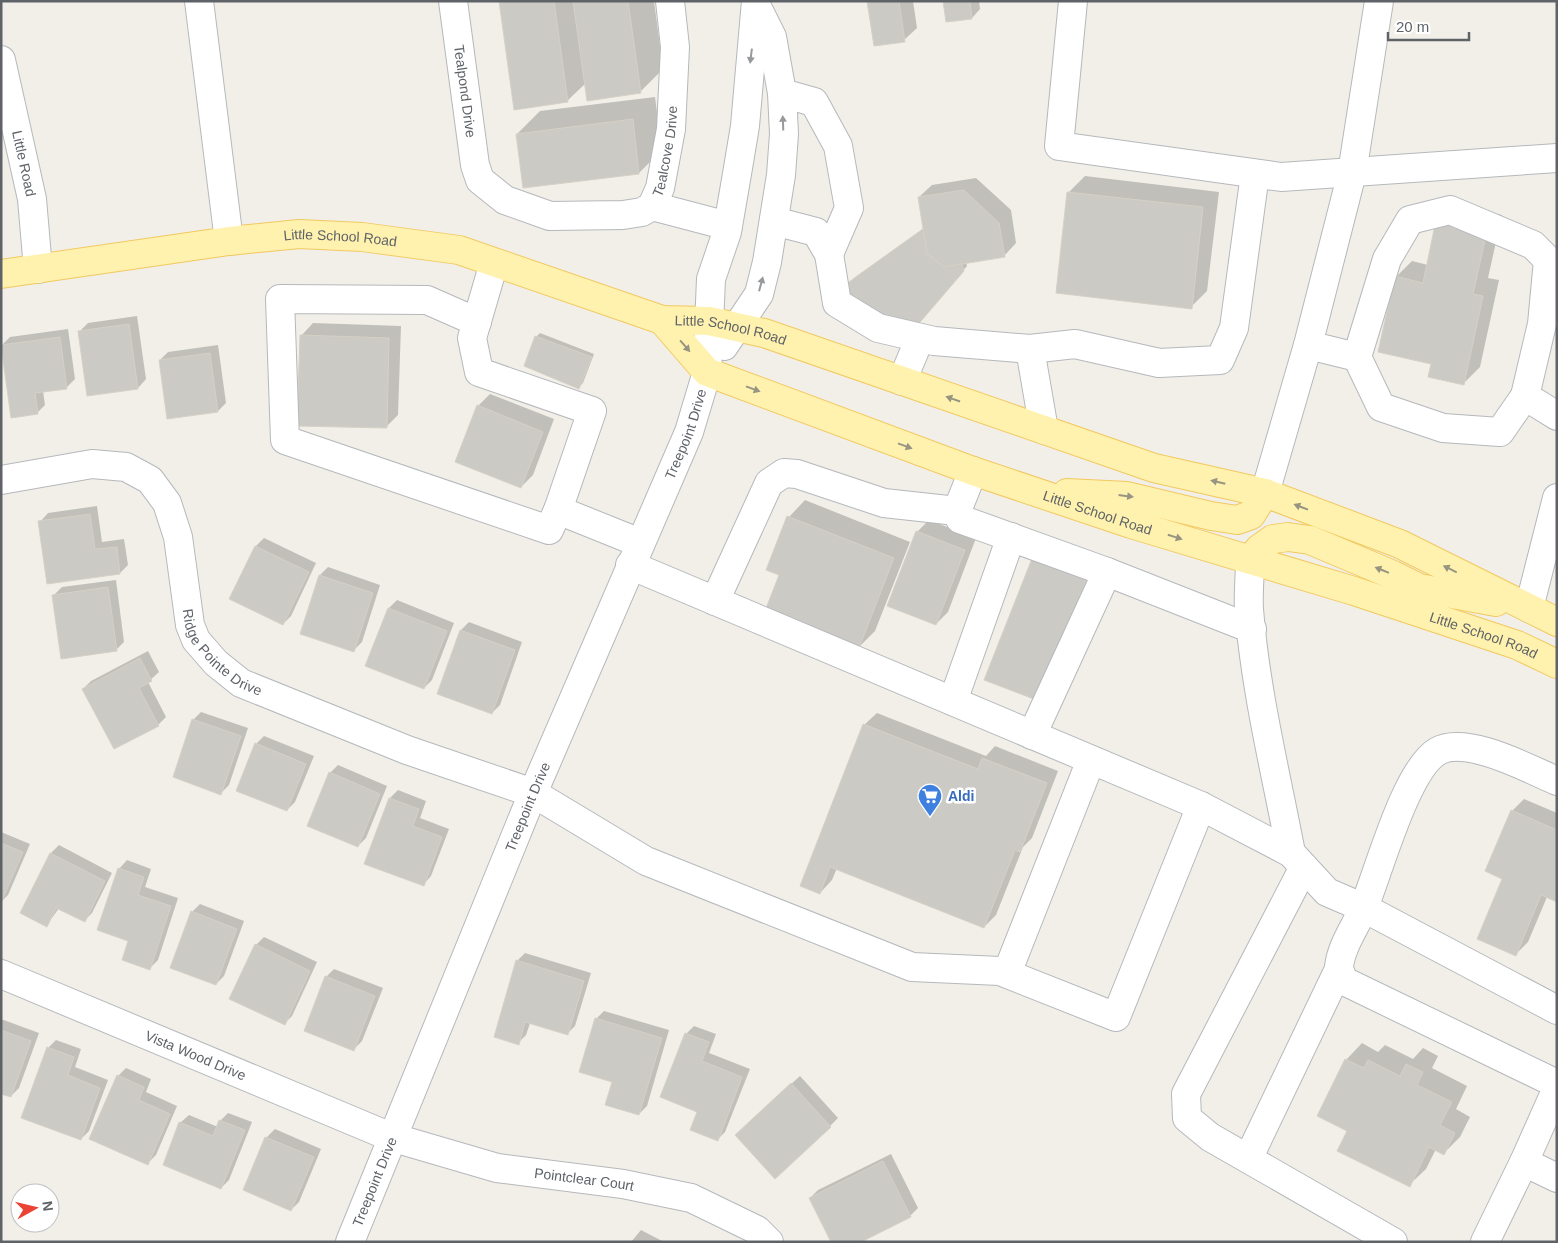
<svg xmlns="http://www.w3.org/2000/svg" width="1558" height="1243" font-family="Arial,sans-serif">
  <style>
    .shadow { fill: #0003 }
    .building { fill: #cccac5; stroke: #d6d1c6 }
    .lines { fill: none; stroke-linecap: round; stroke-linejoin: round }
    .minor-casing { stroke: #b5b8bc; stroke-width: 30 }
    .major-casing { stroke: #f2c960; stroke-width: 30 }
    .minor { stroke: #fff; stroke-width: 28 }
    .major { stroke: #fff2af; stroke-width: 28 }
    .oneway { fill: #979a9d }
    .oneway2 { fill: #979581 }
    .labels { text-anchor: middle; stroke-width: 5; stroke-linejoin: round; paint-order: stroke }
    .street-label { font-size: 14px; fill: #5f6368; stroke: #fff }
    .shop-label { font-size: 14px; font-weight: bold; fill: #366cbe; stroke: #fff; text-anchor: start }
  </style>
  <rect width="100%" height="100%" fill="#f1efe8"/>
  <!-- shadow -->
  <g class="shadow">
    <path d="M500,1h154l9,68 -23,23 -54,-9 -19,18z"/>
    <path d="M869,1h44l4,27 -13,12z"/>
    <path d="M944,1h35l1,8 -8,9z"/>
    <path d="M655,97l7,53 -23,23 -122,-39 23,-23z"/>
    <path d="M1085,176l134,16 -12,99 -16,16 -122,-115z"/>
    <path d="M976,178l35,32 5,33 -12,13 -38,6 1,4 -49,56 -64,-44 70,-50 -5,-31 13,-12z"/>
    <path d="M1454,204l48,11 -14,63 11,2 -19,87 -17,17 -30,-21 -37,-86 16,-16 16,4z"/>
    <path d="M137,316l9,63 -8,9 -50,6 -8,-63 8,-8z"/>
    <path d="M313,323l88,3 -3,89 -12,12 -85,-91z"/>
    <path d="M68,329l7,50 -8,8 -24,4 2,14 -8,8 -35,-68 8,-8z"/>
    <path d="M540,333l54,21 -11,29 -4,4 -54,-21 12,-30z"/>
    <path d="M218,345l8,58 -8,8 -50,7 -8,-58 8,-8z"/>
    <path d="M490,394l64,25 -21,56 -12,12 -43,-81z"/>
    <path d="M805,500l105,42 -35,89 -16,16 -78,-73 -13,-5 21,-52z"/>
    <path d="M97,506l5,36 22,-3 4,26 -8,8 -80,-51 8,-9z"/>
    <path d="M929,520l47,18 -28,74 -12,12 -19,-92z"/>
    <path d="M264,538l52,25 -25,53 -8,8 -52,-26 25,-52z"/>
    <path d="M1037,553l53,21 -48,122z"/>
    <path d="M328,567l52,18 -18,57 -8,8 -34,-75z"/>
    <path d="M116,580l8,62 -8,8 -62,-55 8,-8z"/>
    <path d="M397,600l57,23 -22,57 -8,8 -35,-80z"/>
    <path d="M469,622l53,20 -22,63 -8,8 -54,-19 23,-64z"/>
    <path d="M148,651l11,21 -11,10 18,35 -8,8 -75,-36 8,-8z"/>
    <path d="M201,712l47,16 -19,57 -8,8 -28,-73z"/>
    <path d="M877,713l109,43 9,-10 63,25 -26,67 -9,9 -27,68 -12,12 -147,-59 -5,12 -12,13 44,-168z"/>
    <path d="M264,736l50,20 -19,46 -8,8 -31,-66z"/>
    <path d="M338,765l49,21 -21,52 -8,8 -28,-73z"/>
    <path d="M398,790l28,11 -6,17 29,11 -18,47 -8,9 -33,-87z"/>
    <path d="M1524,799l33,14v88l-10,-4 -19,45 -12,12 -12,-76 8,-67z"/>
    <path d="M1,832l29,12 -22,51 -7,7z"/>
    <path d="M59,845l53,28 -20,40 -8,8 -25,-13 -12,17 -25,-13 29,-59z"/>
    <path d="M127,860l24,9 -6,18 33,11 -20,62 -8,8 -20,-28 -11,-71z"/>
    <path d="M200,904l44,17 -20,55 -8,8 -24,-72z"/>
    <path d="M264,937l53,25 -25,54 -8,8 -28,-79z"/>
    <path d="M525,953l66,20 -16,53 -8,8 -37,-11 -4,12 -8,8 -1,-82z"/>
    <path d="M334,969l49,19 -21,53 -8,8 -28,-72z"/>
    <path d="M604,1011l65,19 -22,76 -8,8 -25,-33 -18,-62z"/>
    <path d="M1,1019l38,14 -20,55 -8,8 -10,-3z"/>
    <path d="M694,1026l22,8 -7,19 41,16 -25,63 -8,8 -19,-29 -12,-77z"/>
    <path d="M56,1040l25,9 -6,18 33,13 -19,51 -8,8 -33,-91z"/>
    <path d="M1362,1043l16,9 7,-7 28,14 10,-11 15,8 -6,12 35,18 -11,23 14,8 -10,20 -16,16 -8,-4 -10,20 -17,16 -60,-54 -3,-71z"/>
    <path d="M126,1068l25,11 -5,13 31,14 -21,49 -8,8 -30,-87z"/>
    <path d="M800,1076l38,42 -8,8 -86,1z"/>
    <path d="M228,1113l24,9 -23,58 -8,8 -41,-65 9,-8 29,12 2,-6z"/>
    <path d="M275,1129l46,20 -22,53 -8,8 -46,-20 22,-53z"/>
    <path d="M891,1154l27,54 -8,8 -100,-18 8,-8z"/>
    <path d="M641,1230l23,12h-33z"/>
  </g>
  <!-- building -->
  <g class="building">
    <path d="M499,1h55l14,101 -54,8z"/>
    <path d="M573,1h55l13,92 -54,8z"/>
    <path d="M867,1h32l6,41 -31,4z"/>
    <path d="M943,1h27l2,18 -26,3z"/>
    <path d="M633,119l6,55 -116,14 -7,-54z"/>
    <path d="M964,190l35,33 6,34 -61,10 -17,-13 -9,-57z"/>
    <path d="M1067,192l136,15 -11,102 -136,-16z"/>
    <path d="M1436,220l51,11 -14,63 10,2 -19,89 -36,-8 3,-13 -53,-12 17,-76 28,7z"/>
    <path d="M923,229l4,25 17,13 18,-3 2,7 -49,57 -66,-28v-18z"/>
    <path d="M129,324l9,65 -51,7 -9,-65z"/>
    <path d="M300,335l89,3 -2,90 -90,-2z"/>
    <path d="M535,336l57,21 -13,32 -55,-23z"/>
    <path d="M60,337l7,52 -32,4 3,21 -27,4 -10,-73z"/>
    <path d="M210,353l8,59 -51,7 -8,-59z"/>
    <path d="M477,405l66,27 -22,56 -66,-26z"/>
    <path d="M90,514l5,35 22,-2 3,27 -73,10 -9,-63z"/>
    <path d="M787,516l107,42 -35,90 -94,-37 14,-36 -13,-5z"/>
    <path d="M916,531l49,19 -29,75 -49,-19z"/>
    <path d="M255,546l54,26 -26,53 -54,-26z"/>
    <path d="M1033,556l54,22 -48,123 -55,-21z"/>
    <path d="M319,575l54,18 -19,59 -54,-18z"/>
    <path d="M108,587l9,64 -56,8 -9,-64z"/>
    <path d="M388,608l59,23 -23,58 -59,-23z"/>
    <path d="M460,630l55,20 -23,64 -55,-20z"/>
    <path d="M140,658l12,23 -13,7 20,38 -45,23 -32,-60z"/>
    <path d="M192,719l49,17 -20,59 -48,-18z"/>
    <path d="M863,724l115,45 4,-11 65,25 -27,69 -5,-2 -31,78 -154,-61 -10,27 -20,-8z"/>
    <path d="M255,743l51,21 -19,47 -51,-20z"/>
    <path d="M329,772l51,22 -22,53 -51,-21z"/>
    <path d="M389,798l30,11 -6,17 29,11 -18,49 -60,-22z"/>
    <path d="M1511,810l46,20v72l-16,-7 -25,61 -39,-17 25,-60 -17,-8z"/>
    <path d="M1,843l22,9 -22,51z"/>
    <path d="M50,853l55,28 -20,41 -29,-14 -9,19 -27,-14z"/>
    <path d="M118,868l26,9 -6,18 33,11 -21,64 -28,-10 6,-19 -31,-11z"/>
    <path d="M191,911l46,18 -21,56 -46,-17z"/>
    <path d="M255,944l55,27 -25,54 -56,-26z"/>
    <path d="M516,960l68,21 -16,54 -43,-13 -6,23 -25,-8z"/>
    <path d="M325,976l50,20 -21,55 -50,-20z"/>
    <path d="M595,1018l67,20 -23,77 -34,-10 7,-23 -33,-10z"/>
    <path d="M1,1030l30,11 -20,56 -10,-3z"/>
    <path d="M685,1033l24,9 -7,19 40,16 -24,64 -28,-11 7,-18 -37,-15z"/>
    <path d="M47,1047l27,10 -6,18 32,13 -19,52 -60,-22z"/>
    <path d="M1345,1059l19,9 4,-8 32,16 6,-12 17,8 -6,13 35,17 -12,23 15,8 -11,22 -15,-8 -19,40 -73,-36 10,-20 -30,-15z"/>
    <path d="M117,1075l27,12 -5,13 31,14 -22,51 -59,-26z"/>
    <path d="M791,1083l40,44 -56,52 -40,-44z"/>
    <path d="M219,1120l26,10 -24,59 -58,-24 16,-43 34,14z"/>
    <path d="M265,1137l49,20 -23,54 -48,-21z"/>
    <path d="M883,1161l28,56 -50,25h-30l-22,-44z"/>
  </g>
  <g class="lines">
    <defs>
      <g id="minor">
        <path d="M199,1l30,240"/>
        <path id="s1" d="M453,1l22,164 5,15 25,20 45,16 73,-1 19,-3 10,-6 8,-18 11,-59 4,-82 -5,-46"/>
        <path d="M1073,1l-14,145 222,31 276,-19"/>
        <path id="s2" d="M1,60l31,139 6,70"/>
        <path d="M782,93l32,9 24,44 11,62 -20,46"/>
        <path d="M652,206l76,20"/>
        <path d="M1450,210l83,35 15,15 -6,64 -17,72 -25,36 -57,-4 -62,-21 -24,-50 30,-98 23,-39z"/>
        <path d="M774,221l42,11 13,22 8,49 41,25 56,13 96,8"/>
        <path d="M494,263l-22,75 7,34 113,39 -34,99 82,33"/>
        <path d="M477,322l-50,-22 -147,-1 5,141 264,90 9,-20"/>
        <path d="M1308,345l49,12"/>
        <path d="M724,346l35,-52 8,-32 14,-87 3,-41 -2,-41 -10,-56 -15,-30"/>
        <path d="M902,381l18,-43"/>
        <path d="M1525,396l32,20"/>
        <path d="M1044,430l-14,-81 45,-5 84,19 61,-3 14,-32 21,-154"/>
        <path d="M973,471l-16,40 3,8 147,53 145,57"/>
        <path id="s3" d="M1,480l91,-16 34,3 24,13 17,23 11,34 12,88 6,15 20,23 25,20 166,67 126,43 113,68 266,106 88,4 116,46 85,-211"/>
        <path d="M1265,493l43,-148 44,-172 27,-172"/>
        <path d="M1250,560c0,16 -2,33 -1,49 6,80 27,165 42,244"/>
        <path d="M630,565l571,241 90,47 36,39 37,16 193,102"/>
        <path d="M715,601l54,-118 15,-10 13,1 87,29 73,8"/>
        <path d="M1529,608l28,-110"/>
        <path d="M953,701l58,-164"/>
        <path d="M1032,735l75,-163"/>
        <path d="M1557,781c-28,-12 -91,-46 -119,-30 -32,18 -59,120 -74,156 -8,19 -23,39 -25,60 0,4 3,9 5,14l213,103"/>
        <path d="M1304,867l-118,227 1,24 23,19 183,105"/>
        <path d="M1007,973l84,-213"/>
        <path id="s4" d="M1,974l390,163 106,31 126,16 68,14 66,32 12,12"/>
        <path d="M1249,1157l90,-188"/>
        <path d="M1524,1162l33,16"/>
        <path id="s5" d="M350,1242l183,-449 156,-361 18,-60 4,-93 16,-47 11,-64 7,-42 11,-125"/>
        <path d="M1485,1242l39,-80 33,-74"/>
      </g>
      <g id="major">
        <path id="s6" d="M1,274l228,-33 70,-7 63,3 97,13 203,70 47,1 55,12 390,135 111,25 135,51 157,78"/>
        <path id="s7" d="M662,320l45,52 266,99 158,53 223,67 163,54 40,19"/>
        <path d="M1067,493l60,3 84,20 26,4 14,-5 14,-22"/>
        <path d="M1250,560l9,-11 14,-10 15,-2 22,3 83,35 26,13 77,14"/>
      </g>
    </defs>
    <!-- minor casing -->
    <use href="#minor" class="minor-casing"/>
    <!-- major casing -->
    <use href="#major" class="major-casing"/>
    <!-- minor -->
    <use href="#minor" class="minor"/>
    <!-- major -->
    <use href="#major" class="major"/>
  </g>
  <!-- one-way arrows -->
  <defs><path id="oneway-solid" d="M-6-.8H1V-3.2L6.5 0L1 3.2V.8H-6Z" transform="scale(1.25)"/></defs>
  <g class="oneway">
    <use href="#oneway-solid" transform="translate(751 56) rotate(97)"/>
    <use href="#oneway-solid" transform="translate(783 123) rotate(-92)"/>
    <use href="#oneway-solid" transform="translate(761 284) rotate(-75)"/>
  </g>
  <g class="oneway2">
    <use href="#oneway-solid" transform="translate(685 346) rotate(49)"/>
    <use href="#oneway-solid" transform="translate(753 389) rotate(20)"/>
    <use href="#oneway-solid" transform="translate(953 399) rotate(-161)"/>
    <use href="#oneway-solid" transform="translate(905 446) rotate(20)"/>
    <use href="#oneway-solid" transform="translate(1218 482) rotate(-167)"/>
    <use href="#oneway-solid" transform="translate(1126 496) rotate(7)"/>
    <use href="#oneway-solid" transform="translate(1301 507) rotate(-159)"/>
    <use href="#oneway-solid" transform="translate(1175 537) rotate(17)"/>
    <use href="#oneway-solid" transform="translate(1450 569) rotate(-154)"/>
    <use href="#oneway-solid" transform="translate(1382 570) rotate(-158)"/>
  </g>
  <!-- icons -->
  <defs>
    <symbol id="supermarket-pin" viewBox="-11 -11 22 30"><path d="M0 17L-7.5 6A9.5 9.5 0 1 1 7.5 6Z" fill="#3f7fe0" stroke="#fff"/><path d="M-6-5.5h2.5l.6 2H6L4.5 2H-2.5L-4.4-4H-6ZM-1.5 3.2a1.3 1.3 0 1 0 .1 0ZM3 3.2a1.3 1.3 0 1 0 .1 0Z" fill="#fff"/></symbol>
  </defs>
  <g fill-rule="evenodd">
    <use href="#supermarket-pin" x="916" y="782" width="28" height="38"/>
  </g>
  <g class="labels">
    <!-- street labels -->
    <g class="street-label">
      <text dy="5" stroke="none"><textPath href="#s1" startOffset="91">Tealpond Drive</textPath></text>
      <text dy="5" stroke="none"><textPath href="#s1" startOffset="422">Tealcove Drive</textPath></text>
      <text dy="5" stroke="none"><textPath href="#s2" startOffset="106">Little Road</textPath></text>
      <text dy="5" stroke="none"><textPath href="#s6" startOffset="342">Little School Road</textPath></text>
      <text dy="5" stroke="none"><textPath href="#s6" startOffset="746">Little School Road</textPath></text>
      <text dy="5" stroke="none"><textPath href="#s5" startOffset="875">Treepoint Drive</textPath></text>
      <text dy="5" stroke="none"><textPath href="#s7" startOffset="484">Little School Road</textPath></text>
      <text dy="5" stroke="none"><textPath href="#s7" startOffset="889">Little School Road</textPath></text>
      <text dy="5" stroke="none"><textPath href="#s3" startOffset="349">Ridge Pointe Drive</textPath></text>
      <text dy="5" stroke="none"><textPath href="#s5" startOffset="470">Treepoint Drive</textPath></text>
      <text dy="5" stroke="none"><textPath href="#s4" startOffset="211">Vista Wood Drive</textPath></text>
      <text dy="5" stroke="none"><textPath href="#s4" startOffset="621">Pointclear Court</textPath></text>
      <text dy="5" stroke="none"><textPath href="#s5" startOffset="65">Treepoint Drive</textPath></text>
    </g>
    <!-- shop labels -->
    <g class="shop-label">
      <text x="948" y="801">Aldi</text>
    </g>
  </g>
  <!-- border -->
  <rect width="1558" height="1243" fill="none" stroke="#5f6368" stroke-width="5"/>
  <!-- north arrow -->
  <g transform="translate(35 1208) rotate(82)"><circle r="24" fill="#ffffff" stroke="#bfc1c3"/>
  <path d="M0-4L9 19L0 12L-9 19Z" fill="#ea4335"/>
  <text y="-8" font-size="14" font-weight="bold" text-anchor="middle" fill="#5f6368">N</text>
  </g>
  <!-- scale -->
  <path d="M1388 32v8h81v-8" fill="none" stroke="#5f6368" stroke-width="2.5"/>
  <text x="1396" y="32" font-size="15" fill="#5f6368" stroke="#ffffff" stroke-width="4" paint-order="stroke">20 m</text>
</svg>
